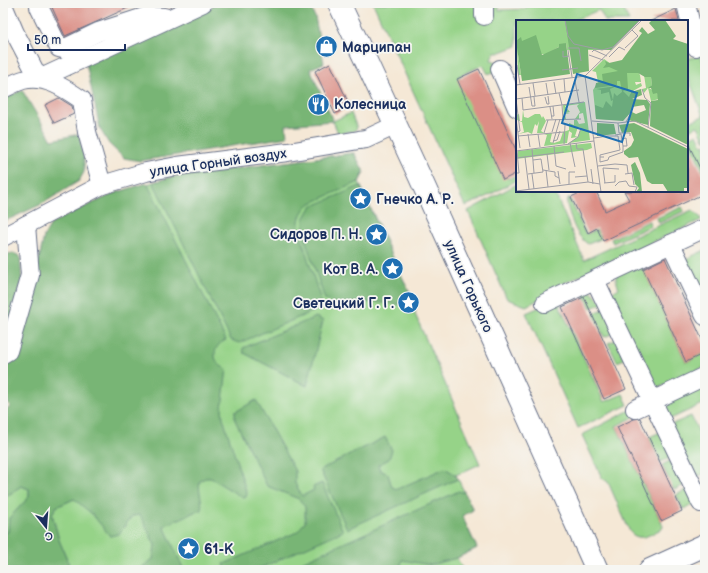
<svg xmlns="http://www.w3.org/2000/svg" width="708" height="573" font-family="'Balsamiq Sans',sans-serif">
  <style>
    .green { fill: #96d388; stroke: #588173 }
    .forest { fill: #78b574; stroke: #4a7269 }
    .building { fill: #db8f86 }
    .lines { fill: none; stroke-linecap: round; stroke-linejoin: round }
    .minor-casing { stroke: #677088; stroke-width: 20 }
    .major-casing { stroke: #677088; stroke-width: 24 }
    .minor { stroke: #fff; stroke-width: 18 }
    .major { stroke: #fff; stroke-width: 22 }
    .labels { text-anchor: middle; stroke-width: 3.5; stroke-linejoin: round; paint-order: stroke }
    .poi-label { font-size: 14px; font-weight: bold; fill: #1b2f5e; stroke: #f6f6f2; text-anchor: start }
    .street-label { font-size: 14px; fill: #1b2f5e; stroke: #f6f6f2 }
    .inset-road { fill: none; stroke: #9e9ea6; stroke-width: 1 }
    .view { fill: #1f6fb2; fill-opacity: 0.15; stroke: #1f6fb2; stroke-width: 2 }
    .inset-edge { fill: none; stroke: #1b2f5e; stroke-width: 2 }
  </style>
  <rect width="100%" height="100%" fill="#f6f6f2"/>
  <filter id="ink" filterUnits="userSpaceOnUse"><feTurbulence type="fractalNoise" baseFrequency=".025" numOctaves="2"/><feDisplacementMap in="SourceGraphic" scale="8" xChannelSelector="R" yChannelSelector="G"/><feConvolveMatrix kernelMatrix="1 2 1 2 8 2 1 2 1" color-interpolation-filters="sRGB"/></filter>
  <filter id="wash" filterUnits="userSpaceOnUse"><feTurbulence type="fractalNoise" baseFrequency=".012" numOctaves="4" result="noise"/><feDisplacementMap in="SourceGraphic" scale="16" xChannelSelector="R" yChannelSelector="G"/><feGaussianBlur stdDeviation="0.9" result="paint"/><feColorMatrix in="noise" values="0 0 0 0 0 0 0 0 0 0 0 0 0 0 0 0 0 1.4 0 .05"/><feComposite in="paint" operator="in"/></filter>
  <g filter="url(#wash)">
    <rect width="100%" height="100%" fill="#f5e8d6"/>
    <!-- green -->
    <g class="green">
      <path d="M373,3h126v7l27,-1 1,-6h94l8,18h-24l-6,-11 -27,11h-55v25l-19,7 -4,-1 -3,8 4,1 4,9 -11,4 -5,-9 -24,11 49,103 9,-4v5l-35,19 -17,7z"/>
      <path d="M699,56l2,1 4,10v74l-7,-15 -9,4 -2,-7 16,-7 -16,-42v-15z"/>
      <path d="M351,113l6,15 -3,3 -16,2 -5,-12z"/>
      <path d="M697,134l5,11 3,-1v31l-16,-35 -2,1v-2z"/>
      <path d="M354,153l10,19 -5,10 1,2 29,65 27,57 -1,8 65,150 -24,11 17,35 -11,6 15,32 -20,10 6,12h-407l13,-6 -10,-24 -7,-26 4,-7 18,-8 -40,-215 10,-48 7,-12 20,-11 47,-21 54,-15z"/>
      <path d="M517,184v7h37l30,69 108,-50 8,7 1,3 -152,70 1,4 -24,12 -19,-7 -39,-88z"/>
      <path d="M569,197l17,37 11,-4 4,9 -13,5c-13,-8 -17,-26 -21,-39v-4z"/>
      <path d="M682,207l2,4 -25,12 -2,-5z"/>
      <path d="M649,221l2,5 -38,17 -2,-4z"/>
      <path d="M666,247l7,5 5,11 -6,3 -5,-11 -25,11 44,96 19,-9v14l-49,22 -4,-1 -2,-3 -40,-85c0,-7 4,-9 9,-12 -3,-7 -5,-12 0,-18z"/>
      <path d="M705,250v50l-19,-41z"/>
      <path d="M586,287l17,16 -12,5 -8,-16 -24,12 45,98 19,-8 5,11 -50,23 -52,-115z"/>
      <path d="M606,308l11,24 -13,5 -10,-24z"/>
      <path d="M620,338l9,19 -12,5 -9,-19z"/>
      <path d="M701,386l4,5v12l-39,18 -6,-20z"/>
      <path d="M632,409l4,7 -20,10 47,100 -2,3c-10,5 -21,14 -31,3l-22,-50 -6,-4 -20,-43z"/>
      <path d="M691,416l14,29v28l-9,4 -28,-51z"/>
      <path d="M663,431l12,24 -14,7 -12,-25z"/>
      <path d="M676,458l12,25 -14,7 -12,-25z"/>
      <path d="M21,486l8,3v8l-19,21 -2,14 -5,2v-35z"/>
      <path d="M690,488l7,15 -14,6 -7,-14z"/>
    </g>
    <!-- forest -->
    <g class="forest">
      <path d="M219,3h89l7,14 9,46 -14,6 23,52 -47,4 1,12 -147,24 -16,-3 -15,-14 -9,-15 -14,-65z"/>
      <path d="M22,90l30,50 27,-6 5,23v15l-5,9 -37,23 -39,18v-123z"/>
      <path d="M354,153l10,19 -5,10 -50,22c-9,8 -12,18 -9,29l21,68 -5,4 -2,6 -75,32 -8,-3 -78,-158 19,-5z"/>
      <path d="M147,183l79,157c-15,6 -15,24 1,29l-5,39 1,10 24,76 -1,3 -3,1 -32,-20h-6l-5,3c-3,11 5,21 0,31l-1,-2 -35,16 20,44h-46l15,-11 2,-14 -15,-30 -8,1 -13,18 -9,2 -18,-22 -18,-15 -18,8 -4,7 7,26 10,24 -13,6h-53v-36l5,-2 1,-14 20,-21v-8l-8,-3 -18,13v-86l7,-6 -7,-17v-28l31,-78 10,-48 7,-12 20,-11 47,-21z"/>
      <path d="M360,186l29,63 27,57c-28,-3 -55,-6 -83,-2l-2,-2 -6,-2 -22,-67 1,-14 7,-12z"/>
      <path d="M13,253l7,3 2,26 -19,65v-92z"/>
      <path d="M316,317l7,4 -16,65 -63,-33 -1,-5z"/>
      <path d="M256,400l39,71v12l7,13 12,-6 -1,-3 9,-4 21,48 -87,39h-30l-2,-6 73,-32 8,-10v-15l-6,-8 -32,-13 -32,-66v-8z"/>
      <path d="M385,437l7,13 -3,9 -11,6 2,5 8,4 4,13 5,2 48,-21 11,7 2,4 -111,50 -27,-59z"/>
      <path d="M459,491l6,2 8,17 -11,6 15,32 -20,10 -27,7 -28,-5 -2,10h-116z"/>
    </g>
    <g id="blocks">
      <!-- building -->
      <g class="building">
        <path d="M50,3h89l-74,33z"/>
        <path d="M676,9l3,12h-28z"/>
        <path d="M330,63l20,43 -15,8 -20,-43z"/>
        <path d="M479,69l38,83v21l-14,7 -46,-101z"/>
        <path d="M59,98l13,8 2,8 -20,9 -9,-18z"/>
        <path d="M687,141l18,38v14l-102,48 -6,-13 -9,5 -17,-36 13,-6h12l9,20 24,-11 -5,-9h63z"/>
        <path d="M665,258l40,88v7l-19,9 -43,-93z"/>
        <path d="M584,297l42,92 -22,10 -42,-92z"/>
        <path d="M640,418l42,93 -21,10 -44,-94 17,-8z"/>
      </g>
    </g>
  </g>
  <g filter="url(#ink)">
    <use href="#blocks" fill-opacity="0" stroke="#677088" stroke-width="1"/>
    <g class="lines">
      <defs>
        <g id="minor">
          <path d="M39,3v4l20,41 4,1 35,-17 49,-16 17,1"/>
          <path d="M484,3v13"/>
          <path d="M3,5l12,28 24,46 164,-76"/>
          <path d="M687,8l9,39"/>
          <path d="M500,69l17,39"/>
          <path d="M3,89c6,-3 13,-7 20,-9 21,-6 43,9 59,20l5,32 15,53"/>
          <path d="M3,237l99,-52 44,-13 31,-6 111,-14 71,-12 7,-1 30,-14"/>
          <path d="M671,244l34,72"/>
          <path d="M595,280l106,223"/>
          <path d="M545,303l160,-75"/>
          <path d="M3,354l5,-3 22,-76 -4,-50"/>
          <path d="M635,409l70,-33"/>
        </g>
        <g id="major">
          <path d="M339,3l80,172 178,395"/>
          <path d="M650,570l55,-25"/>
        </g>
      </defs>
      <!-- minor casing -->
      <use href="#minor" class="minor-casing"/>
      <!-- major casing -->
      <use href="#major" class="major-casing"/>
      <!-- minor -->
      <use href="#minor" class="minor"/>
      <!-- major -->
      <use href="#major" class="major"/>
    </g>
  </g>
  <!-- icons -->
  <defs>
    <symbol id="shop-disc" viewBox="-11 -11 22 22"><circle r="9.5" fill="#1f6fb2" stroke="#f6f6f2"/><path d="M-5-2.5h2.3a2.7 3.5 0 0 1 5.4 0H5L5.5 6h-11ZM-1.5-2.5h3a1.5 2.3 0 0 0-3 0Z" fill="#fff"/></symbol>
    <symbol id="restaurant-disc" viewBox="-11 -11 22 22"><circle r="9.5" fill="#1f6fb2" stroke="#f6f6f2"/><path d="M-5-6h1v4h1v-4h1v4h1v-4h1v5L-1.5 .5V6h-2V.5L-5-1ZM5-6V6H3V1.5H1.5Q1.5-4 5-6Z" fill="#fff"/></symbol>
    <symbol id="sight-disc" viewBox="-11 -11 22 22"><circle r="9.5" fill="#1f6fb2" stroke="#f6f6f2"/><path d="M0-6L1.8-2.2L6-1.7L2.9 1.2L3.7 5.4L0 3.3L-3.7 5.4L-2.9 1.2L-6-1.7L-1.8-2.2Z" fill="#fff"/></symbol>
  </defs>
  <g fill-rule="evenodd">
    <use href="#shop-disc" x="314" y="34" width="25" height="25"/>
    <use href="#restaurant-disc" x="306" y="92" width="25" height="25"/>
    <use href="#sight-disc" x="348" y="186" width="25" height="25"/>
    <use href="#sight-disc" x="364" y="222" width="25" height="25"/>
    <use href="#sight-disc" x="380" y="256" width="25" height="25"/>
    <use href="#sight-disc" x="396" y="290" width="25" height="25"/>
    <use href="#sight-disc" x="176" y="536" width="25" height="25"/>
  </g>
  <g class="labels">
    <!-- poi labels -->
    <g class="poi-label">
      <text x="342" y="52">Марципан</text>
      <text x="334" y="109">Колесница</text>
      <text x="376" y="204">Гнечко А. Р.</text>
      <text x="362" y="239" text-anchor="end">Сидоров П. Н.</text>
      <text x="378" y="274" text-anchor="end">Кот В. А.</text>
      <text x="394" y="308" text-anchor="end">Светецкий Г. Г.</text>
      <text x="204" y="554">61-К</text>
    </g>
    <!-- street labels -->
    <g class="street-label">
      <text transform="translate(218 162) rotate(-8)" y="5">улица Горный воздух</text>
      <text transform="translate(469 286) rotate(66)" y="5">улица Горького</text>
    </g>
  </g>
  <!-- overview -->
  <g transform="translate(516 20)">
    <rect width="172" height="172" fill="#f5e8d6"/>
    <path d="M0,0h124l-29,30h-44l-1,-7 -20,11 -28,1 3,20h-3zM88,39l10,7 17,-1 -1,8 8,-1 2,3 1,7h-6l1,3 5,-2 1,3 -11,6 -7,28 -28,-1 -3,-29 5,-8 -2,-10 -4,-1zM128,55l7,1 1,9 -3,3 8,5 2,6 -8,2 -3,-13 -4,5 -2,-4 4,-1zM69,82l5,38 -21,3 9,-6 3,-9 -3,-1 -3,9 3,1 -7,1 1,-5 -3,-2 -2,12 -23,3 3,-11 -3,-1 8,-1 -2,9 4,1 6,-2 3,-9 6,-2v-7l5,2v-5h3l2,4 6,-1 -2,-10 -4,1v5h-15l-1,-14zM63,84l-2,2 3,6 -5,7h-9l-1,-5 5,-1h-4l4,-1 -5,-6zM7,90l1,7 4,1 7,-4h5l2,4 1,-2 3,5 -5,10 3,2h-7l2,-12 -2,5 -2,-2 -3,10 -4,-2 -10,2 6,-2 -2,-10 -5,-2 -1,-5 3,-1 1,7h2zM75,123l1,5 -5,2 -71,9 2,-8z" fill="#96d388" fill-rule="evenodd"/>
    <path d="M49,0h75l-29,30 -23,-1 1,22 -16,3zM136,0h13l11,16 -3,3 15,5v101l-38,-19 1,-25 7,-1 -1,-7 -4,1 -2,-6h-3l4,-3 -1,-8h-6l-7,-4h-11l1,16 -5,2 6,6 2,-5 10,-3 1,6 -10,4 15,1 3,4 -2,21 -20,-5 4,-8 4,2 10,-4 -2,-5 -12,2v4l-9,10 -27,-2 -1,-14 8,3 3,-7 6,6 2,-14 3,3 5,-4 -2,-11h-3v4l-22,3 1,-5 7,-1 -1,-8 16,-3 -9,-4 -6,1 3,-4 -1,-3 4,2 13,-3 20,-27 -3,-2 3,-4 6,7 7,-4 -6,-7zM20,15l6,20 17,-8v-3l7,-1 4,31 -48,7 -6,-40 5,-4 1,4zM101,66l-7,3 3,11 -2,1 -2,-9 -8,2v-4l-5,-1zM81,103l17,1 2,10 -19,2zM118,103l54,26v39h-4v4h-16l-5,-8h-11l-5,-3 -9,-24 -9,1 -5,-4v-3l7,-5 3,-6 -3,-8 -9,1 -3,-8zM119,142l5,11 2,19h-6l3,-4 -4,-4 -4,-19z" fill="#78b574"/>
    <path class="inset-road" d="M49,0l3,16 6,8 28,6 11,-3 27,-27M52,28h11l2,13M109,28l13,-12 -6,-6M52,30l4,27M47,31v6l6,-1M76,32l2,-2 13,6M73,35l14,5M93,37l10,-10 6,3M1,45l3,19M46,50l16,-2M69,56l57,-56M48,59l1,13M59,61l4,21M38,62l2,12M17,63l2,13M30,63l2,12M0,65l69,-9 16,116M13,67l3,19h3l-1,-9M126,69l3,9 6,5 -3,24M43,73l3,12M29,77l2,7h2l-1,-8M6,78l1,12 61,-8M0,79l63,-9M0,79l4,32 -2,1M46,85l1,14M34,87l2,12M35,96h3l-1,-10M0,99l4,29M30,100l35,-1M76,101l26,2 17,-2 53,26M110,102l6,-11M102,103l1,10h11v3M36,112l4,-13M28,113l4,-13M12,114l2,13M22,114l2,13M99,115l6,-1 2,12M2,116l46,-4M78,118l14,-2M37,121l4,-1 3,-9M37,123l7,-24M54,123l5,24M60,123l1,6h6l5,33M48,124l1,-19M52,124l10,-7 3,-9M38,126l2,20 10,3M16,129l2,24M0,131l78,-10M31,134l2,16M9,137l4,32M84,137v5l8,-2 1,-3 14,-5v-6h4l-1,-8 -4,1M88,137h-4v-2l20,-5 -2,-14h-10M0,138l48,-6M82,146l17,-2 12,1 1,8M75,149l2,15M27,150l12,2v4l4,2M30,150l2,17M42,151l2,13M0,153h3l-2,-22M12,154l15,-2 -2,-13 -8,1M16,154l2,15M109,154l7,-1 2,12M59,157l12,-1M88,163l11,-1v-7M89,163l-2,-15 16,1M53,164v-12h6M99,166l4,-4 7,-1 3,5 8,1 -2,5M0,171l72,-9 12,2"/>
    <path class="view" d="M61,54l60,19 -15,49 -60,-19z"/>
    <rect width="172" height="172" class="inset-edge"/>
  </g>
  <!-- margin -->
  <rect width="708" height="573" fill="none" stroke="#f6f6f2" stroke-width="16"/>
  <!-- north arrow -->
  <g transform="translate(46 527) rotate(163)" stroke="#f6f6f2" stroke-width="3" paint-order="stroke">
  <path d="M0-3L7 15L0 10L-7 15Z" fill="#1b2f5e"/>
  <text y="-6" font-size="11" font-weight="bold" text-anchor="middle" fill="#1b2f5e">С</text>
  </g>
  <!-- scale -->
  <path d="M28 44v6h97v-6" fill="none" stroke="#1b2f5e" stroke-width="2"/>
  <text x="34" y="44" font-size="12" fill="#1b2f5e" stroke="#f6f6f2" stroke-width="3" paint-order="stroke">50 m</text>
</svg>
